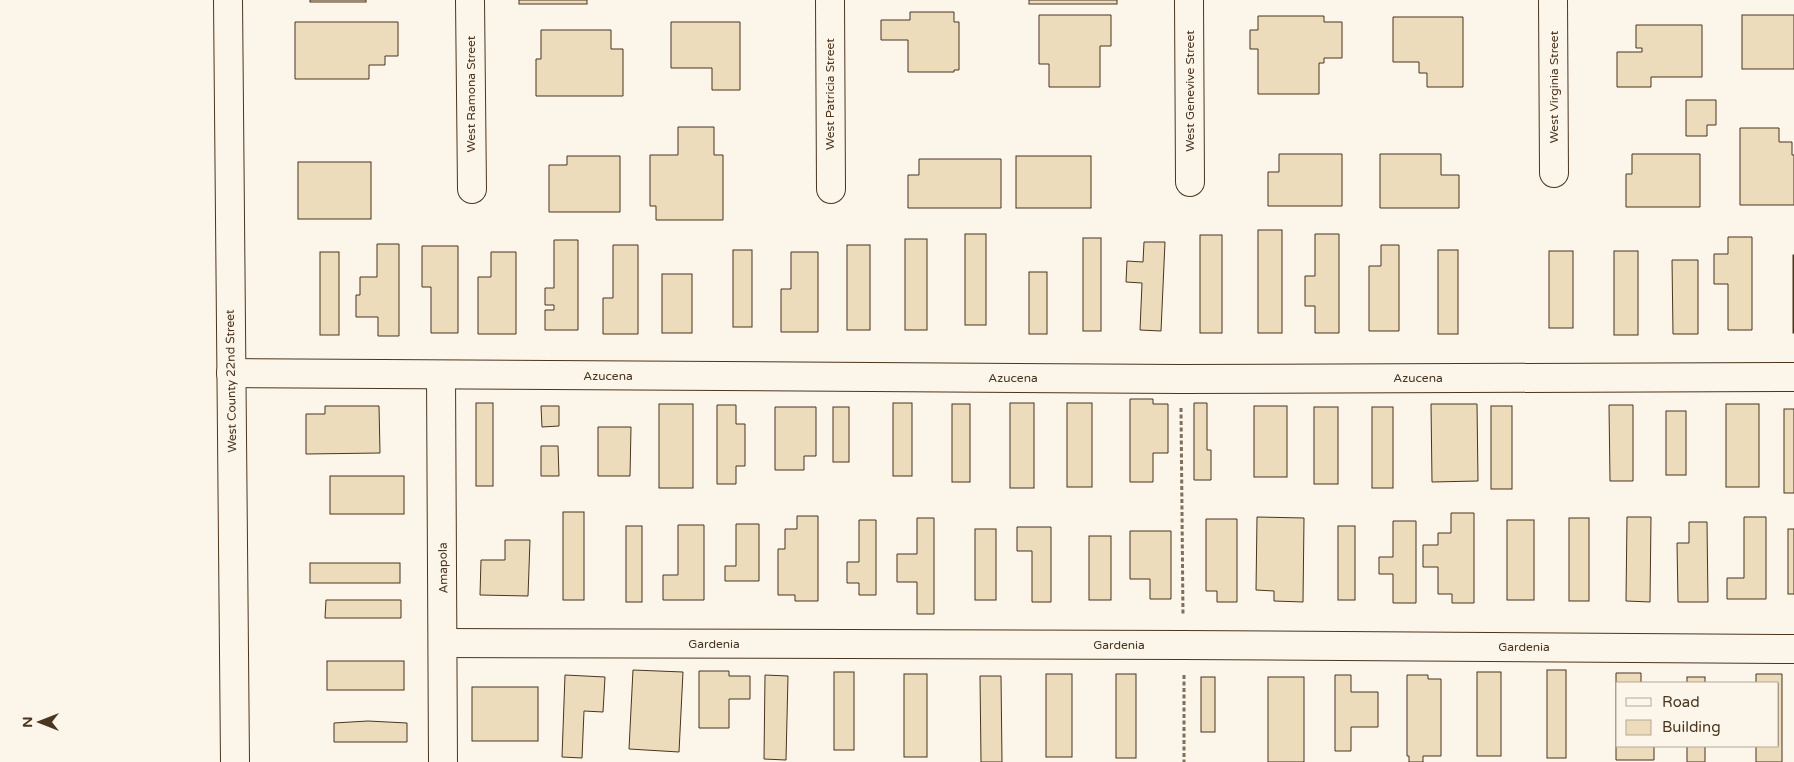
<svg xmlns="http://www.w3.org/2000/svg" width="1794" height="762" font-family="'Varela Round',sans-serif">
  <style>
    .building { fill: #ecdcbc; stroke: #4a3520 }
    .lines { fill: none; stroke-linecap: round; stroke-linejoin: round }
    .street-casing { stroke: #4a3520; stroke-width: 30 }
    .secondary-casing { stroke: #4a3520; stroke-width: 30 }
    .path { stroke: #7f6f5c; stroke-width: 3; stroke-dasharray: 4 2.5; stroke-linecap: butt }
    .street { stroke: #fbf6e9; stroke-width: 28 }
    .secondary { stroke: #fbf6e9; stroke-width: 28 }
    .labels { text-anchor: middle; stroke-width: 4; stroke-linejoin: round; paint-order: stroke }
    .street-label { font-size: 12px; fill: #4a3520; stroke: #fbf6e9 }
  </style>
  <rect width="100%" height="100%" fill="#fbf6e9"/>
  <!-- building -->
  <g class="building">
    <rect x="310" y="0" width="56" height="2"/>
    <rect x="519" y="0" width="68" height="4"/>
    <rect x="1029" y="0" width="88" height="4"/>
    <path d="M910,12h44v10h5v48h-5v2h-46v-32h-27v-20h29z"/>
    <path d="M1039,15h72v31h-11v41h-51v-23h-10z"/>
    <rect x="1742" y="15" width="52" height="54"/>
    <path d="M1258,16h66v6h18v36h-18v5h-5v31h-61v-45h-8v-19h8z"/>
    <path d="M1393,17h70v70h-36v-14h-8v-11h-26z"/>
    <path d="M295,22h103v34h-13v9h-16v14h-74z"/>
    <path d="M671,22h69v68h-28v-22h-41z"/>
    <path d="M1636,25h66v52h-51v10h-34v-35h25v-4h-6z"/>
    <path d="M541,30h70v19h12v47h-87v-37h5z"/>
    <path d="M1686,100h30v25h-9v11h-21z"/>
    <path d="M678,127h36v28h9v65h-67v-14h-6v-51h28z"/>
    <path d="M1740,128h39v14h13v13h2v50h-54z"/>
    <path d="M1279,154h63v52h-74v-34h11z"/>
    <path d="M1380,154h61v21h18v33h-79z"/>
    <path d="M1632,154h68v53h-74v-33h6z"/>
    <path d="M567,156h53v56h-71v-47h18z"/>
    <rect x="1016" y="156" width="75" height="52"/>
    <path d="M919,159h82v49h-93v-33h11z"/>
    <rect x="298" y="162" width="73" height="57"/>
    <rect x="1258" y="230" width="24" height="103"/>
    <rect x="965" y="234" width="21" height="91"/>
    <path d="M1315,234h24v99h-24v-27h-10v-30h10z"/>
    <rect x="1200" y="235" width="22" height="98"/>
    <path d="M1728,237h24v93h-24v-46h-14v-30h14z"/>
    <rect x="1083" y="238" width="18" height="93"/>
    <rect x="905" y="239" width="22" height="91"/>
    <path d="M554,240h24v90h-33v-20h9v-5h-9v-17h9z"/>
    <path d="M1144,242h21l-4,89 -21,-1 2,-47 -16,-1 1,-21 16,1z"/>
    <path d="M377,244h22v92h-21v-19h-22v-22h4v-18h17z"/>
    <path d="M613,245h25v89h-35v-36h10z"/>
    <rect x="847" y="245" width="23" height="85"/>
    <path d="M1381,245h18v86h-30v-65h12z"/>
    <path d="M422,246h36v87h-27v-46h-9z"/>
    <rect x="733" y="250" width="19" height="77"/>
    <rect x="1438" y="250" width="20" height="84"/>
    <rect x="1549" y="251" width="24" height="77"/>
    <rect x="1614" y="251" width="24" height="84"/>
    <rect x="320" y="252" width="19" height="83"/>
    <path d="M491,252h25v82h-38v-57h13z"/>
    <path d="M791,252h27v80h-37v-43h10z"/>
    <rect x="1793" y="255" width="1" height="78"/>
    <path d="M1672,260h26v74h-25z"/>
    <rect x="1029" y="272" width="18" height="62"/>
    <rect x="662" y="274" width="30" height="59"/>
    <path d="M1130,399h23v5h15v49h-15v29h-23z"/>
    <rect x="476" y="403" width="17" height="83"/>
    <rect x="893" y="403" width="19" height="73"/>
    <rect x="1010" y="403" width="24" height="85"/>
    <rect x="1067" y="403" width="25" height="84"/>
    <path d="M1194,403h13v47h4v30h-17z"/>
    <rect x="659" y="404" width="34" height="84"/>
    <rect x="952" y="404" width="18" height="78"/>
    <path d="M1431,404h46l1,77 -46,1z"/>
    <rect x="1726" y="404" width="33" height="83"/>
    <path d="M717,405h19v19h9v42h-9v18h-19z"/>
    <path d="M1609,405h24v76h-23z"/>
    <path d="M325,406h54l1,47 -74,1v-40h19z"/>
    <path d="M541,406h18v20l-17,1z"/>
    <rect x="1254" y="406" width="33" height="71"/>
    <rect x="1491" y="406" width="21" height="83"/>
    <path d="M775,407h41v49h-12v14h-29z"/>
    <rect x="833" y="407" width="16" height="55"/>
    <rect x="1314" y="407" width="24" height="77"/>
    <rect x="1372" y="407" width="21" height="81"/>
    <rect x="1784" y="409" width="10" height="84"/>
    <rect x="1666" y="411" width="20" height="64"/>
    <path d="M598,427h33l-1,49h-32z"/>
    <path d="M541,446h17l1,30h-18z"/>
    <rect x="330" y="476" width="74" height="38"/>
    <rect x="563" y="512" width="21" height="88"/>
    <path d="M1451,513h23v90h-22v-9h-14v-27h-15v-22h15v-12h13z"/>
    <path d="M797,516h21v85h-23v-6h-17v-46h7v-20h12z"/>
    <path d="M1257,517l47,1 -1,84 -29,-1v-10l-18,-1z"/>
    <path d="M1627,517h24l-1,85 -24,-1z"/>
    <path d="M1744,517h22v82h-39v-21h17z"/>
    <path d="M917,518h17v96h-17v-32h-20v-28h20z"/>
    <rect x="1569" y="518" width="20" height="83"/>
    <path d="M1206,519h31v83h-20v-11h-11z"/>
    <path d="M859,520h17v75h-17v-12h-12v-21h12z"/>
    <rect x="1507" y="520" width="27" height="80"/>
    <path d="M1393,521h23v82h-23v-29h-14v-17h14z"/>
    <path d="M1689,522h18l1,80h-30l-1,-59h12z"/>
    <path d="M736,524h23v57h-34v-15h11z"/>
    <path d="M678,525h26v75h-41v-25h15z"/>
    <rect x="626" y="526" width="16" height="76"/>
    <rect x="1338" y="526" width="17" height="74"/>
    <path d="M1017,527h34v75h-19v-51h-15z"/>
    <rect x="975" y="529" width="21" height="71"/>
    <rect x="1788" y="529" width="6" height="65"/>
    <path d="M1130,531h41v68h-21v-20h-20z"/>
    <rect x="1089" y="536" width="22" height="64"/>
    <path d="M505,540h25l-2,56 -48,-1 1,-35h24z"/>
    <rect x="310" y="563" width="90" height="20"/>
    <path d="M326,600h75v18h-76z"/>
    <rect x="327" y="661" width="77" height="29"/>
    <path d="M633,670l50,2 -4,80 -50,-3z"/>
    <rect x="1547" y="670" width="19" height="88"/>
    <path d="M699,671h30v5h21v23h-21v29h-30z"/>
    <rect x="834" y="672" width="20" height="78"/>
    <rect x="1477" y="672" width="24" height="84"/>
    <path d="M1616,673h25v10h-23v63h36v14h-38z"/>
    <rect x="904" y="674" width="23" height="83"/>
    <rect x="1046" y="674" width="26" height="83"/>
    <rect x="1116" y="674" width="20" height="84"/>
    <path d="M1756,674h26v88h-26v-16h22v-63h-22z"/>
    <path d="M565,675l40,2 -2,35 -19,-1 -2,47 -20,-1z"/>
    <path d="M765,675l23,1 -2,84 -22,-1z"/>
    <path d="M1335,675h16v17h27v35h-27v24h-16z"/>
    <path d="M1407,675h21v4h13v77h-18v6h-14v-6h-2z"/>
    <path d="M980,676h21l1,86h-21z"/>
    <rect x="1201" y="677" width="14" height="55"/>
    <rect x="1268" y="677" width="36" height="85"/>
    <rect x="1687" y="677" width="18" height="6"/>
    <rect x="472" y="687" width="66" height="54"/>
    <path d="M368,721l39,2v19h-73v-19z"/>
    <rect x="1687" y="746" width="18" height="16"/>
  </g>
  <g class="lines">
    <defs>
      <g id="street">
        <path d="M470,0l2,189"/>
        <path d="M830,0l1,189"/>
        <path d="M1189,0l1,182"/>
        <path d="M1553,0l1,173"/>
        <path d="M231,373l950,6 613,-2"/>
        <path d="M441,375l2,387"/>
        <path d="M443,643l740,2 611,4"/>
      </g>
      <path id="secondary" d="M228,0l7,762"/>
    </defs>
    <!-- street casing -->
    <use href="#street" class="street-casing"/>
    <!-- secondary casing -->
    <use href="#secondary" class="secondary-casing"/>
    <!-- path -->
    <g class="path">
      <path d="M1181,408l2,208"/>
      <path d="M1184,675v87"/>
    </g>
    <!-- street -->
    <use href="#street" class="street"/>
    <!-- secondary -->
    <use href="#secondary" class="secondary"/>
  </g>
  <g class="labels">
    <!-- street labels -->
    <g class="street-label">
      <text transform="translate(1554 87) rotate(-90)" y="4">West Virginia Street</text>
      <text transform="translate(1190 91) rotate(-90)" y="4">West Genevive Street</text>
      <text transform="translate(471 94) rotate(-90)" y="4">West Ramona Street</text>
      <text transform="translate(830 94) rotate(-90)" y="4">West Patricia Street</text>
      <text x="608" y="380">Azucena</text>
      <text x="1013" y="382">Azucena</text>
      <text x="1418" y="382">Azucena</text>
      <text transform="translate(231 381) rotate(-91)" y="4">West County 22nd Street</text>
      <text transform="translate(443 568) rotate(-91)" y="4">Amapola</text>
      <text x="714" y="648">Gardenia</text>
      <text x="1119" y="649">Gardenia</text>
      <text x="1524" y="651">Gardenia</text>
    </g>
  </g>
  <!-- legend -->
  <rect x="1616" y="682" width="162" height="65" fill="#fbf6e9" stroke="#b4a999"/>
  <rect x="1626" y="698" width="25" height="8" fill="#fbf6e9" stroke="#b4a999"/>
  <text x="1662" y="707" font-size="15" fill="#4a3520">Road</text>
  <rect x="1626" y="720" width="25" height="15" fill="#ecdcbc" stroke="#b4a999"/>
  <text x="1662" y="732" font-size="15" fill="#4a3520">Building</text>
  <!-- north arrow -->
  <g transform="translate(40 722) rotate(270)" stroke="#fbf6e9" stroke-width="4" paint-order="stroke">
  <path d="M0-4L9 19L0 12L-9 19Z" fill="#4a3520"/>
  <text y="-8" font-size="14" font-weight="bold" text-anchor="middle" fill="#4a3520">N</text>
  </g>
</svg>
